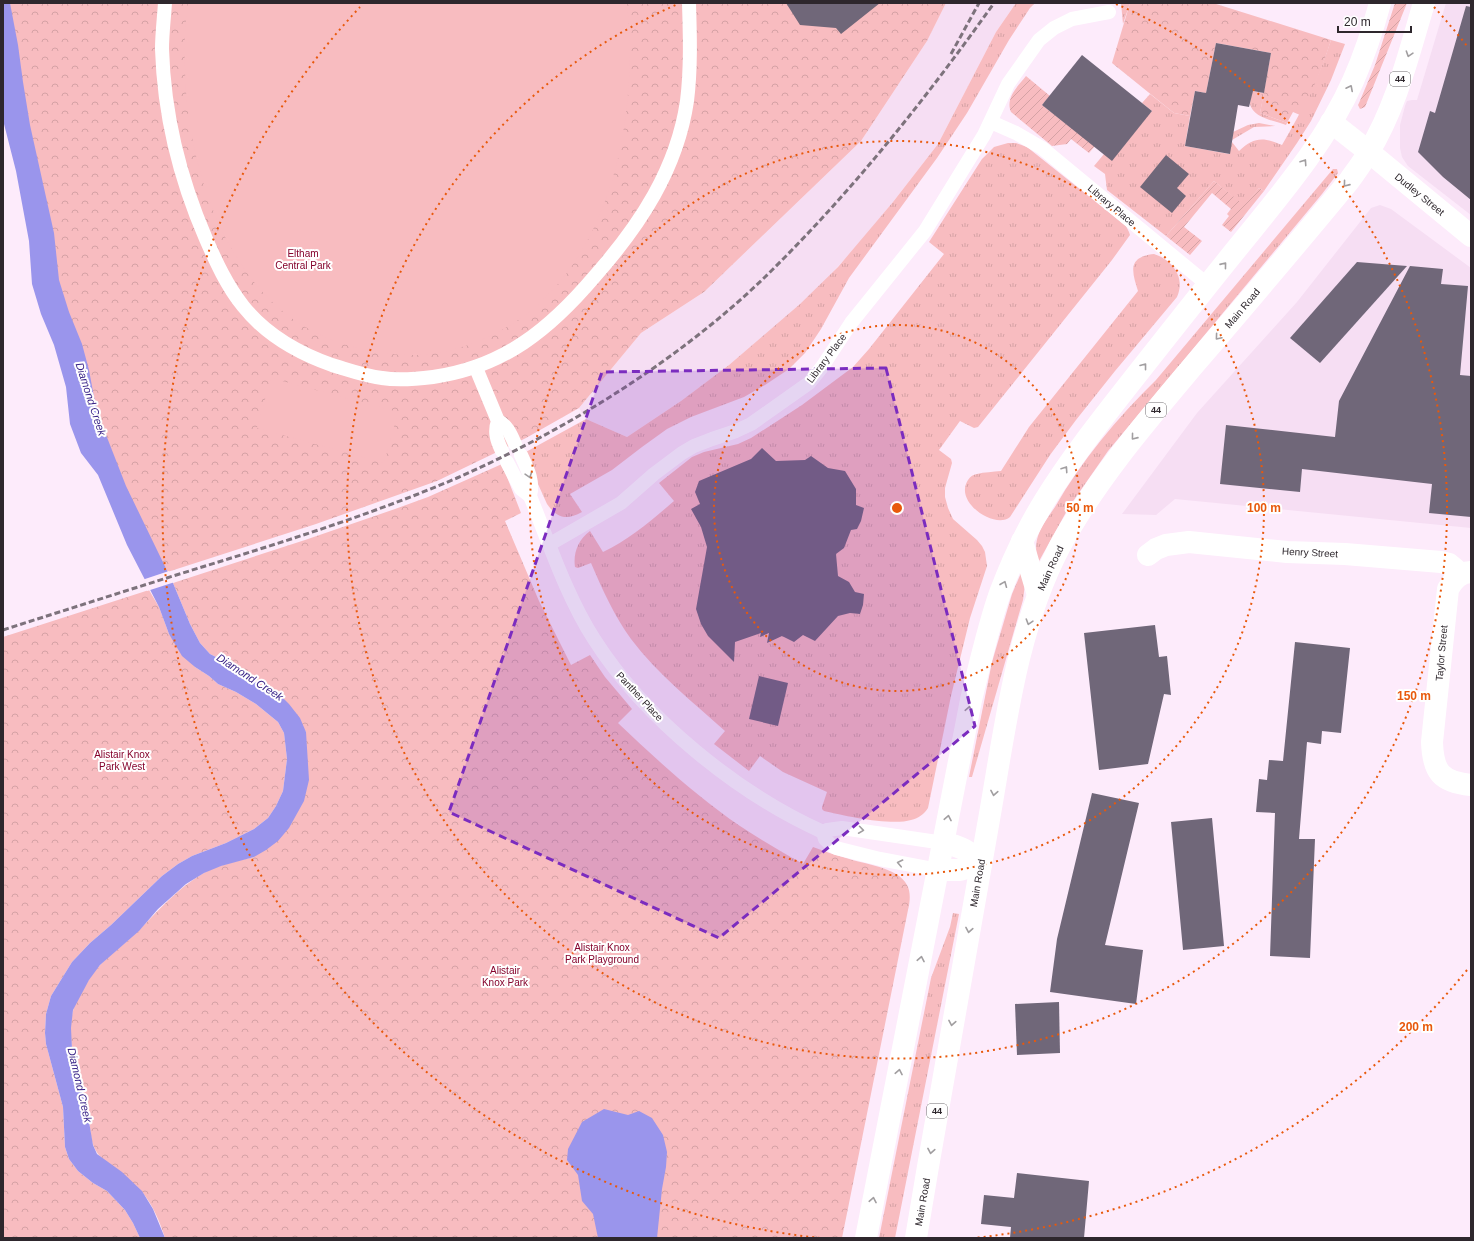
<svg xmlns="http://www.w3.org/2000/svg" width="1474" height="1241" font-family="Arial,sans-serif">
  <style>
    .built { fill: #f6def3 }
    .grass { fill: url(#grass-tufts) }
    .park { fill: url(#park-crowns) }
    .garden { fill: url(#garden-furrows) }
    .pitch { fill: #f8bcc0 }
    .water { fill: #9a95ec }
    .pier { fill: #fdebfb }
    .building { fill: #706779 }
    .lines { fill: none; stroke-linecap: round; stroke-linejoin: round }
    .service { stroke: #fff; stroke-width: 14 }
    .minor { stroke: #fff; stroke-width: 22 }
    .primary { stroke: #fff; stroke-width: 22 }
    .rail { stroke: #7d727c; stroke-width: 3; stroke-dasharray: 6 3; stroke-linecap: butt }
    .oneway { stroke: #a19ea0 }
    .marked { fill: #7b2cbf; fill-opacity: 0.2; stroke: #7b2cbf; stroke-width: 3; stroke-dasharray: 8 5; stroke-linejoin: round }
    .ring { fill: none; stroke: #e8590c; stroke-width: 2; stroke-dasharray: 2 4 }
    .labels { text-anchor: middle; stroke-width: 4; stroke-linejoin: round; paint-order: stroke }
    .shield { fill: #fff; stroke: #6d686c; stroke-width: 1 }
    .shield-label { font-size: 9px; font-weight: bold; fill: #2e272d }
    .street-label { font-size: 10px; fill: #2e272d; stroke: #fff }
    .park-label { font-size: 10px; fill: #85032c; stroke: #fff }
    .water-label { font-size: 11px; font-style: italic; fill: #392387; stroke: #fff }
    .centre { fill: #e8590c; stroke: #fff; stroke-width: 2 }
    .ring-label { font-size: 12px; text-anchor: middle; font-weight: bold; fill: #e8590c; stroke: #fff; stroke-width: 4; stroke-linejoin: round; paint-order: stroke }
  </style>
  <defs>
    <pattern id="grass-tufts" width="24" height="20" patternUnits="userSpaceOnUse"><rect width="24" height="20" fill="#f8bcc0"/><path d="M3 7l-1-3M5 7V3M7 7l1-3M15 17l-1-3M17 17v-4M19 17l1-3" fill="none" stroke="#d5a2a5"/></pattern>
    <pattern id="park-crowns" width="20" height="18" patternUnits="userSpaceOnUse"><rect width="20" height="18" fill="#f8bcc0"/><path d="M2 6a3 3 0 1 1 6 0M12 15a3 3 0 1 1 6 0" fill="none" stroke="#d5a2a5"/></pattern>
    <pattern id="garden-furrows" width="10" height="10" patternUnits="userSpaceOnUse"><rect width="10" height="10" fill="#f8bcc0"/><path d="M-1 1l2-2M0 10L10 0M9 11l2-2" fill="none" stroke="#d5a2a5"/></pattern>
  </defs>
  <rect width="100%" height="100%" fill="#fdebfb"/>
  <!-- built -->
  <g class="built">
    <path d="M946,3h70l-20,29 -58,112 -45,58 -39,47 -32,35 -44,40 -49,41 -48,36 -54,36 -41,-18 -7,-11 62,-75 63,-41 157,-151 66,-100z"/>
    <path d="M1446,3h25v212l-63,-49 -6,-9 -2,-9v-23l5,-19 2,-5 5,-1h5z"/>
    <path d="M1380,205l11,4 80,59v260l-296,-29 -19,16 -34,-1 75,-101 100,-111 74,-94z"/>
  </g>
  <!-- grass -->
  <g class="grass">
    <path d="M1016,3h19l-5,5 -21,32 -42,73 -30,45 -88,120 -28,51 -16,24 -16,16 -24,16 -21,12 -53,20 -24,12 -25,18 -30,23 -42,24 12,18c-16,9 -25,6 -35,-8l-23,-51 62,-34 41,18 54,-36 48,-36 71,-61 38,-37 55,-65 45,-58 58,-112z"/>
    <path d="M1121,3h9l-7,21z"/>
    <path d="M1331,40l14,4 -14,36 -20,41 -14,22 -33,48 -5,-3 -15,18 -30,-25 -48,55 -59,-46 -2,-16 -11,-8 10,-12 48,-43 -10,-8 8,-9 24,19 16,3 -5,30 44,8 3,-12 7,9c15,-14 24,-14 43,-6 20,-34 37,-67 49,-105z"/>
    <path d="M1252,91l12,2 -4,20 27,10 -1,2c-11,-4 -33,-7 -36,-21 0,-4 2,-9 2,-13z"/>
    <path d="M1259,123l16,3 -21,1 -22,13 1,-8 15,-7z"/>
    <path d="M1008,143h8l11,4 99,79 3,6 1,3 -18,25 -134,167 -4,1 -14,-7 -21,29 12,9 1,4 -7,25v9l3,11 5,11 24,21 5,6 3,6 2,14 -17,52 -19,78 -23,112c-4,6 -9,10 -17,12 -19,6 -66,-4 -87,-9l-2,-2v-2l5,-15 -44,-20 -23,-16 -11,15 -35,-27 11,-13c-32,-29 -68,-57 -94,-92 -16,-22 -29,-50 -40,-76l-13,5 -3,-1c-2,-14 3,-27 15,-36l13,21c26,-12 49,-32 71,-51l-15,-18 33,-26 12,-5 34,-8 13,-6 51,-33 51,-38 16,-18 75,-95 -15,-12 53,-83 12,-12z"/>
    <path d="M1333,169h4l1,4 -16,21 -214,257 -39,56 -31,56c-2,-9 -3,-18 0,-27 3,-10 11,-20 17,-29 27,-47 62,-89 101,-127z"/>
    <path d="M1154,254c18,6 32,23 23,43l-62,74 -39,49 -26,35 -40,62c-14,12 -52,-12 -44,-33 2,-5 5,-9 11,-10 7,-2 16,-2 24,-3l28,-44 109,-136c-6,-19 -11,-34 16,-37z"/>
    <path d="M1021,573l5,3 -3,24 -51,177h-3l23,-115 20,-68z"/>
    <path d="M953,913l6,1 -64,324h-16l52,-260 19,-51z"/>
  </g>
  <!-- park -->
  <g class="park">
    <path d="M3,3h943l-19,38 -66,100 -157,151 -63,41 -62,75 -53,30 -89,43 -121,43 -164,53 -78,-199z"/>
    <path d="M1130,3h83l118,37c-8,26 -18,51 -31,75l-7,-3 -6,11 -27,-10 11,-60 -55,-10 -10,50 -11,-2 -5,25 -16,-3 -62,-50z"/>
    <path d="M502,464l19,49 -16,8 34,80 32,64 19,-10 15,22 27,32 -14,14c39,37 78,73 122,103 21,14 42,26 63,38l10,-17c11,4 22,8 33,11 17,6 52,9 61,27 4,7 3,17 1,25l-66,328h-677c-5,-16 -12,-33 -23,-46 -12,-16 -40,-26 -48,-45 -4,-8 -4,-26 -6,-35 -6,-34 -24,-67 -15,-101 1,-7 6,-14 9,-19 5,-10 11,-20 19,-28 12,-12 26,-22 38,-34 20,-20 38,-41 63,-56 15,-9 35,-13 52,-17l52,-111v-14l-25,-36 -12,-3 -15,-12 -18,-10 -16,-12 -10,-5 -10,-11 -10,-19 -17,-41 132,-43 90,-31 33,-12z"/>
    <path d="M149,590l10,17 10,27 26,33 14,9 9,8 18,8 20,12 22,18 6,11 3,26 -4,32 -7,15 -8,12 -14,11 -28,14 -34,13 -14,8 -16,12 -51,49 -21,18 -18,19 -21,34 -5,18 -1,19 1,11 17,63 2,40 4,12 9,12 15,12 14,8 18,19 8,13 7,15h-137v-601z"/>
  </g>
  <!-- garden -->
  <g class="garden">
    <path d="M1395,3h12l-42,104 -5,2 -2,-4 1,-2 16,-38z"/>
    <path d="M1026,76l24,20 -8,9 53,41 -6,7 -18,-14 -4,5 -15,2 -41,-34c-6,-14 7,-26 15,-36z"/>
    <path d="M1214,181l30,24 15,-17 5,3 -33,41 -9,-7 7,-9 -2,-2 4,-5 -19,-16 -28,34 18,14 -12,14 -24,-19z"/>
  </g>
  <!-- pitch -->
  <g class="pitch">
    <path d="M188,3h439c13,121 -19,284 -144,336 -20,9 -42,15 -64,16 -45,1 -92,-11 -129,-38 -71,-52 -104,-163 -105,-248 -1,-22 0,-44 3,-66z"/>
    <path d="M271,378l127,34 -14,51 -127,-35z"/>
  </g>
  <!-- water -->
  <g class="water">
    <path d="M3,3h7l8,42 5,37 7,43 24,108 5,47 10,32 13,32 7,26 5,27 7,25 25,64 47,97 17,41 10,19 10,11 10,5 16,12 18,10 15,12 12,3 8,8 11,14 6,14 3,48 -5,21 -15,27 -11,13 -12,9 -12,7 -33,9 -17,7 -18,11 -28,25 -19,22 -39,34 -11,15 -16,30 -2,18 1,21 2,14 13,47 6,35 4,9 25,18 20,19 11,18 12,29h-25l-7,-15 -8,-13 -18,-19 -14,-8 -15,-12 -9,-12 -4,-12 -2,-40 -17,-63 -1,-11 1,-19 5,-18 21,-34 18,-19 21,-18 51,-49 16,-12 14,-8 34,-13 28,-14 14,-11 8,-12 7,-15 4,-32 -3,-26 -6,-11 -22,-18 -20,-12 -18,-8 -9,-8 -14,-9 -13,-11 -13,-22 -10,-27 -32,-62 -29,-70 -17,-22 -11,-29 -4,-37 -12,-42 -13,-31 -9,-30 -3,-43 -13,-70 -12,-47z"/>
    <path d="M604,1109l24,6 11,-4 13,7 11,17 4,17 -1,15 -4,22 -5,49h-59l-5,-24 -11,-13 -4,-26 -11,-15 1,-11 14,-27z"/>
  </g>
  <!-- pier -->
  <path class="pier" d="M169,571l6,11 -28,9 -5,-11z"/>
  <!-- building -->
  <g class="building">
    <path d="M786,3h94l-39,31 -5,-6 -36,-3z"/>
    <path d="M1466,6l5,1v193l-28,-23 -25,-25 12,-41 5,2z"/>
    <path d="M1216,43l55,10 -7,40 -11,-2 -4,16 -11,-2 -8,49 -45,-8 10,-55 11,2z"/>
    <path d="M1082,55l70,56 -40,50 -70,-56z"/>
    <path d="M1166,155l23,19 -12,14 9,8 -14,17 -32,-26z"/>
    <path d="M1357,262l50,4 -87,97 -30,-25z"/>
    <path d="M1410,266l33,3 -2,15 27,2 -8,89 11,1v141l-42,-4 3,-29 -130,-15 -2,23 -80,-8 6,-59 109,12 4,-36z"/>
    <path d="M762,448l14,13 29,-1 6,-4 17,12 17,3 11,18v16l8,3 -3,13 -4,8 -6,1 -7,18 -8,6 2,22 11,6 6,10 9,2 -1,11 -3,9 -10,-1 -12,3 -23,25 -12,-6 -9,7 -12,-6 -15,7 2,-10 -9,4 1,-4 -26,9 -1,20 -26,-26 -7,-12 -5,-15 11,-62 -6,-20 -10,-18 9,-5 -5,-12 4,-11 52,-22z"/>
    <path d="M1155,625l4,32 8,-1 4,39 -7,-1 -16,70 -49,6 -15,-137z"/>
    <path d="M1295,642l55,6 -9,85 -19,-2 -1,13 -14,-2 -8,97h16l-5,119 -40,-2 5,-143 -19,-1 3,-33 8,1 2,-20 14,1z"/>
    <path d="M759,676l29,7 -10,43 -29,-7z"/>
    <path d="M1092,793l47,10 -34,142 38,5 -7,54 -86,-12 7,-53z"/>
    <path d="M1212,818l12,128 -41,4 -12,-128z"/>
    <path d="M1059,1002l1,51 -43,2 -2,-51z"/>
    <path d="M1017,1173l72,8 -5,57h-74l1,-11 -30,-3 3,-29 30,3z"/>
  </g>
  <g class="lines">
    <!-- service -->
    <g class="service">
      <path d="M165,3c-1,15 -3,31 -3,46 2,65 18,130 44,190 10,23 21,47 37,67 23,29 55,47 89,59 17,5 33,11 50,13 17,3 35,1 51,-1 71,-10 117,-48 162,-101 45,-51 82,-107 92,-175 4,-32 3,-66 2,-98"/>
      <path d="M991,122l25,11 26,15 166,137"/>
      <path d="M476,368l22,53c-4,11 -1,20 4,30"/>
      <path d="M498,421c9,4 13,14 17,23"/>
      <path d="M521,455c6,13 13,26 9,41 19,47 37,101 64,143 50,79 144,155 229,193l2,7 5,5 6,4 44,11 58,11"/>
      <path d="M507,462l14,27 9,7"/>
      <path d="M550,544l71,-41 33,-29 28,-21 12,-7 18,-7 24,-8 15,-7 58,-41 13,-16 29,-44 74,-92 59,-96 24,-51 31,-44 15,-12 18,-9 37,-7"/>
      <path d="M823,832l4,-2 15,-2 102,15"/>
    </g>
    <!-- minor -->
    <g class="minor">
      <path d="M1369,152l102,84"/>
      <path d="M1148,555l8,-6 10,-4 23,-3 98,10 58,2 96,8 8,2 12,10"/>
      <path d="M1471,572c-12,1 -17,7 -23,17l-16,153c1,30 9,40 39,43"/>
    </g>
    <!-- primary -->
    <g class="primary">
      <path d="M1331,122l38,30"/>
      <path d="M1022,541l16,54"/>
      <path d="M944,843c15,3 27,8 37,21"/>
      <path d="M938,870h22l21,-6"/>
      <path d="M866,1238l105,-538c9,-36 17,-73 29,-107 12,-32 27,-64 45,-93 24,-39 53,-76 82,-113 37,-47 74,-94 112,-141 42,-52 87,-104 114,-165 11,-25 20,-52 27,-78"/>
      <path d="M916,1238c23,-138 47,-276 72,-413 17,-94 27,-194 72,-279 36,-66 85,-123 133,-180 53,-62 105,-123 156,-185 7,-10 14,-19 19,-28 28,-45 41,-100 56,-150"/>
    </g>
    <!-- rail -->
    <g class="rail">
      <path d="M951,54l28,-51"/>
      <path d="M3,630c75,-24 150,-48 225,-71 77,-24 154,-49 229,-81 109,-48 221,-117 308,-201 85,-83 160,-177 229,-274"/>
    </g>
  </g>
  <!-- one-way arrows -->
  <defs><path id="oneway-chevron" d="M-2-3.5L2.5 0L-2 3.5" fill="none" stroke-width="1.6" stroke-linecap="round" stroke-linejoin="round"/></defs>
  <g class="oneway">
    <use href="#oneway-chevron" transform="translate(1409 54) rotate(108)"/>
    <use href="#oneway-chevron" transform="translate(1350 88) rotate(-63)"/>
    <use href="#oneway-chevron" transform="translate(1304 162) rotate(-56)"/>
    <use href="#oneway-chevron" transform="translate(1346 184) rotate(129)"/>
    <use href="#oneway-chevron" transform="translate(1224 265) rotate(-51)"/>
    <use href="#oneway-chevron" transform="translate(1218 337) rotate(130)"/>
    <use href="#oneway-chevron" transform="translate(1144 366) rotate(-52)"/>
    <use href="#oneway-chevron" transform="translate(1134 437) rotate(129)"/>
    <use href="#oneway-chevron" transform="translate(1065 469) rotate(-56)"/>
    <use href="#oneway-chevron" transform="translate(529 475) rotate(73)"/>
    <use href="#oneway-chevron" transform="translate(1004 584) rotate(-68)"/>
    <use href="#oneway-chevron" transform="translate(1029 622) rotate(107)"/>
    <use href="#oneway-chevron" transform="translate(969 709) rotate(-79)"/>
    <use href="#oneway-chevron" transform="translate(994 793) rotate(100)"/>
    <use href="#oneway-chevron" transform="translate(948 818) rotate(-79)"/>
    <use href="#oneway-chevron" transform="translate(861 830) rotate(8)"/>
    <use href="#oneway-chevron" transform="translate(900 863) rotate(-168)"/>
    <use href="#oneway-chevron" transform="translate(969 930) rotate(100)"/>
    <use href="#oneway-chevron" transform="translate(921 959) rotate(-79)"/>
    <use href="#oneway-chevron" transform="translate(952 1023) rotate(100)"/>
    <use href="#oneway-chevron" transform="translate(899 1072) rotate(-79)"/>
    <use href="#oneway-chevron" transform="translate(931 1151) rotate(100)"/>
    <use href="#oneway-chevron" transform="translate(873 1200) rotate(-79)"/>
  </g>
  <!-- marked area -->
  <path class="marked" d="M886,368l89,358 -256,212 -270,-126 153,-440z"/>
  <!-- distance rings -->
  <g class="ring">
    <circle cx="897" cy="508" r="183"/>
    <circle cx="897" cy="508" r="367"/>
    <path d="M1116 4A550 550 0 1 1 678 4"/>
    <path d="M1467 970A734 734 0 0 1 974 1238M820 1238A734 734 0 0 1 360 7M1434 7A734 734 0 0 1 1467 46"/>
  </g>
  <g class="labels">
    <!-- shield labels -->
    <g class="shield">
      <rect x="1390" y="72" width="20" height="14" rx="3"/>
      <rect x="1146" y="403" width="20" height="14" rx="3"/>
      <rect x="927" y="1104" width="20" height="14" rx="3"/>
    </g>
    <g class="shield-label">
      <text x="1400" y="82">44</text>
      <text x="1156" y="413">44</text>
      <text x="937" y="1114">44</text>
    </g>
    <!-- street labels -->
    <g class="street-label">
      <text transform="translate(1420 194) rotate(39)" y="4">Dudley Street</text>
      <text transform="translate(1112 205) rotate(40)" y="4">Library Place</text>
      <text transform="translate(1242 308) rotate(-50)" y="4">Main Road</text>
      <text transform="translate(826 358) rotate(-53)" y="4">Library Place</text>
      <text transform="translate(1310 552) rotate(3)" y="4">Henry Street</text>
      <text transform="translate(1050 568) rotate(-65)" y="4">Main Road</text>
      <text transform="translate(1441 653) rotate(-85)" y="4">Taylor Street</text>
      <text transform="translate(640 696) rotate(47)" y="4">Panther Place</text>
      <text transform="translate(977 883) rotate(-80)" y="4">Main Road</text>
      <text transform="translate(922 1202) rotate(-80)" y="4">Main Road</text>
    </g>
    <!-- park labels -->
    <g class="park-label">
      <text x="303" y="257">Eltham<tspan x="303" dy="12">Central Park</tspan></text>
      <text x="122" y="758">Alistair Knox<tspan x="122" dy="12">Park West</tspan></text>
      <text x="602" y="951">Alistair Knox<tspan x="602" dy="12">Park Playground</tspan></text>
      <text x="505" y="974">Alistair<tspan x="505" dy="12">Knox Park</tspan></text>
    </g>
    <!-- water labels -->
    <g class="water-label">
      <text transform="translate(91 399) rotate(72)" y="4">Diamond Creek</text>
      <text transform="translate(250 677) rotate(33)" y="4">Diamond Creek</text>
      <text transform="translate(80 1085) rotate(77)" y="4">Diamond Creek</text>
    </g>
  </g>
  <circle cx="897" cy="508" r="6" class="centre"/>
  <g class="ring-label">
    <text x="1080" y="512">50 m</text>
    <text x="1264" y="512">100 m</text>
    <text x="1414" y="700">150 m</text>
    <text x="1416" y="1031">200 m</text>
  </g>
  <!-- border -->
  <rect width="1474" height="1241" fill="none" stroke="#2e272d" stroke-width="8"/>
  <!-- scale -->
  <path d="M1338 26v6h73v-6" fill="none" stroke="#2e272d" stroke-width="2"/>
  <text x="1344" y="26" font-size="12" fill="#2e272d" stroke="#ffffff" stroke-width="3" paint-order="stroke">20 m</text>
</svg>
